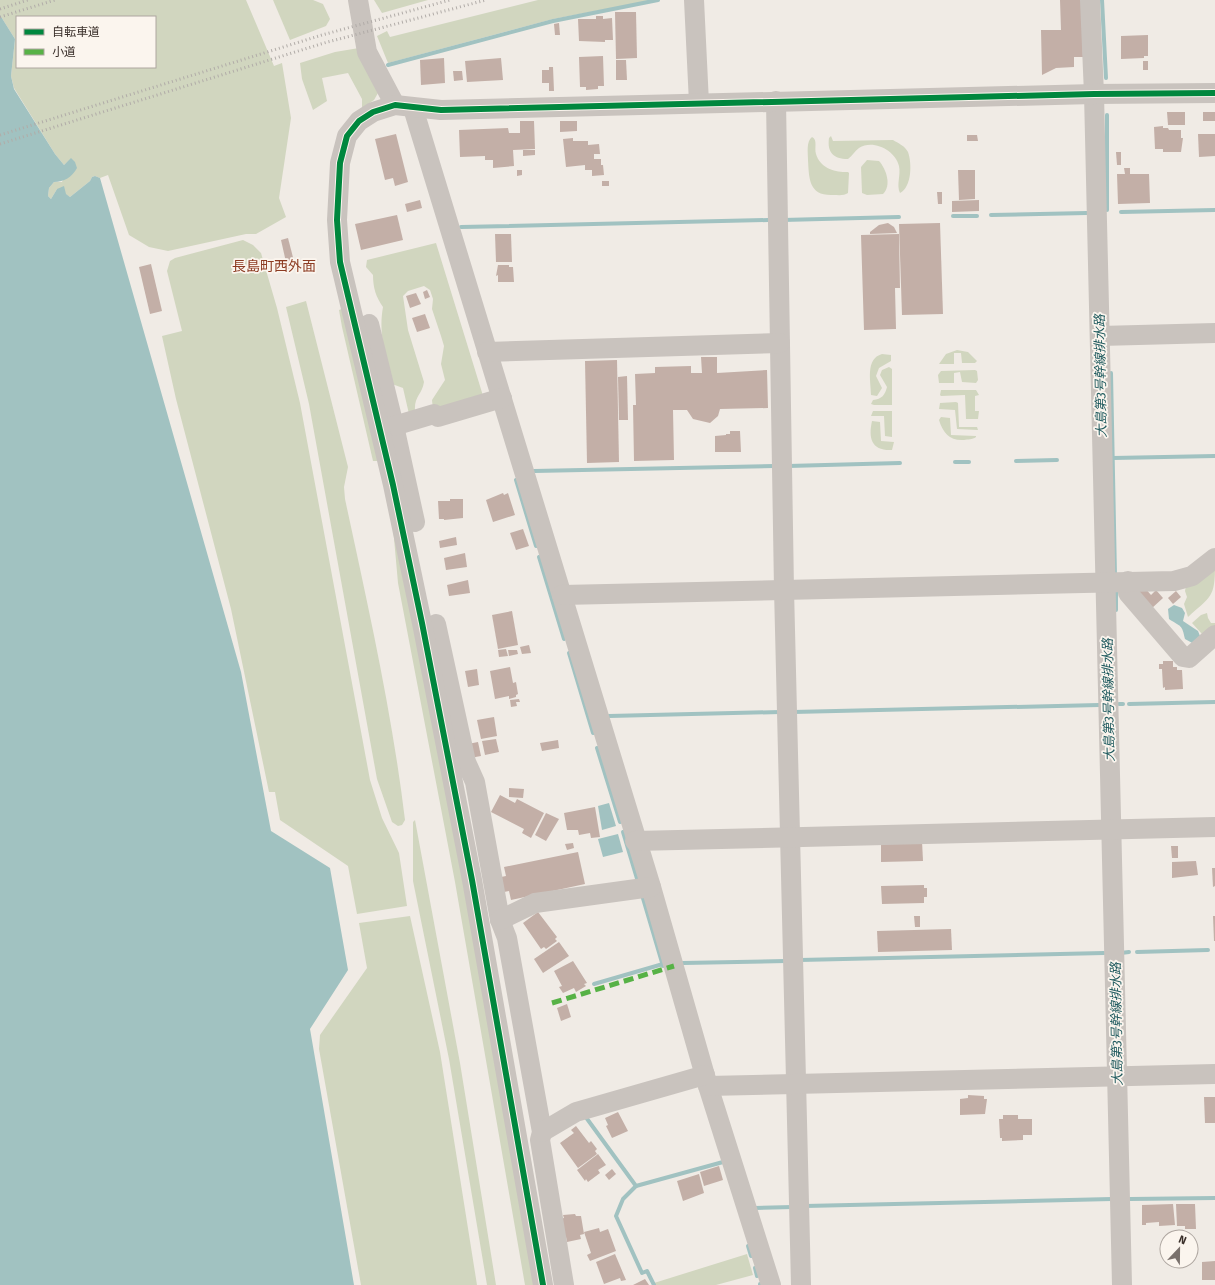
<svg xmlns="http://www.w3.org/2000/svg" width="1215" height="1285" font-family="'Fira Sans','Noto Sans JP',sans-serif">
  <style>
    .green { fill: #d1d6bf; fill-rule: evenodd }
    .water { fill: #a1c2c1 }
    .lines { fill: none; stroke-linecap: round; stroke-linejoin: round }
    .stream { stroke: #a1c2c1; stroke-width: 4 }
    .building { fill: #c3afa7 }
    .minor { stroke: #c9c3be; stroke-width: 20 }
    .rail { stroke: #b1aca8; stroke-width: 3; stroke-dasharray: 1 3; stroke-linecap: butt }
    .quiet { stroke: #57b246; stroke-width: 5; stroke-dasharray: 10 5; stroke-linecap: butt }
    .cycleway-casing { stroke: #fbf5ee; stroke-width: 8 }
    .cycleway { stroke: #00873e; stroke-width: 6 }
    .labels { text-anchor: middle; stroke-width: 3.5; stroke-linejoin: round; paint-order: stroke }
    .water-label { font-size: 13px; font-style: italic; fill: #1f5a5e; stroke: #fbf5ee }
    .quarter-label { font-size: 14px; fill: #8c3b22; stroke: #fbf5ee }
  </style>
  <rect width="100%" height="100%" fill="#f0ebe5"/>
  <!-- green -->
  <g class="green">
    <path d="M0,0h246l28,66 8,-3 9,55 -12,80 7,19 -30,17h-10l-78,17 -19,-4 -20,-12 -21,-60 -8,3 -5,-2 -3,1 -2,4 -20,16 -13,-8 -6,10 -3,-3 1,-8 5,-6h8l9,-23 -7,6 -9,-11 -41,-66 -3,-12 4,-37 -15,-24zM17,17h138v50h-138z"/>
    <path d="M273,0h40l10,4 7,15 -4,7 -36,14z"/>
    <path d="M374,0h54l-46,13z"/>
    <path d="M538,0h116l-101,19 -165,44 -11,-27 10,-5 3,6z"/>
    <path d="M359,48l19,45 -4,7 -12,8v-9l-14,-26 -26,5 5,23 -14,9 -11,-31 -2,-16 35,-11z"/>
    <path d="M831,136l2,5 60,-1c5,3 12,6 15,12 4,11 4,35 -8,41 -4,-8 1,-18 -1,-27 -4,-16 -26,-27 -40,-18 -4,3 -7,8 -11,11 -15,0 -21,-7 -19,-21z"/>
    <path d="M812,137c6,3 2,11 4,17 4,14 20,19 32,18l1,1 -1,20c-4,3 -10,2 -15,2 -24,1 -24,-16 -25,-35 0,-8 -2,-18 4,-23z"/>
    <path d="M867,160l12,1c7,8 13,24 4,33l-16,1 -5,-2 -1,-26z"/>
    <path d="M243,240l10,5 8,8 16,55 23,95 70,377 12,38 17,35 8,53 -50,8 -9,-48 -68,-46 -5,-28h-6l-38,-183 -55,-210 -14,-63 20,-5 -15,-60 3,-10 5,-3z"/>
    <path d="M436,243l48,156 -51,11 -1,-10 13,-20 -4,-16 3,-18 -3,-10 -9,-27 1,-10 -3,-9 -6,-4 -16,5 -5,5 5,34 16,52c-2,13 -10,14 -9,29l-6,3 -6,-26 -11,-4c-6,-27 -14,-49 -9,-77 -7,-10 -10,-19 -10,-32l-7,-8 1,-7z"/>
    <path d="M306,301l42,166 -4,20 1,12c23,107 47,213 60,321l-3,5 -4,1 -6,-4 -15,-43 -68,-375 -23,-97z"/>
    <path d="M344,308l35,153h-6l-31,-134 -3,-17z"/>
    <path d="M957,350l11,2 9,9 -2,2h-13l-1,-10h-7v11h-15l7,-10z"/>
    <path d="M882,354l9,1v6l-12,7 -3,8 6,12 -5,8 -6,-1c0,-14 -6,-36 11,-41z"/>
    <path d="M889,367l3,2v36h-18l-3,-1 2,-4c9,-1 12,-5 14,-13l-7,-12 2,-5z"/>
    <path d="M975,370l2,1 1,9 -2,3 -14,-1 -2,-10 -6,1v10h-15l-1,-8 3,-4z"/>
    <path d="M941,390h35l3,5 -4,1v15h4l-1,8h-12l-1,-24 -24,1 -1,-1z"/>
    <path d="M956,402l2,1 1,24h18l1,3 -21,-1 -2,-19 -16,-1 1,-6z"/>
    <path d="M873,411h19v26l-7,-1 -1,-20h-13z"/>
    <path d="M941,417l9,1 1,17 25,1v1c-4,3 -8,2 -12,3 -14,1 -21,-7 -25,-20z"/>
    <path d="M872,421l8,1 1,19 13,1 -2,8c-20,1 -24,-11 -20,-29z"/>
    <path d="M392,516l73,365 71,404h-11l-70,-403 -57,-299z"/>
    <path d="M1215,565c0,33 -4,31 -27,52l-4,-13 3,-7 -2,-6 1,-5z"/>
    <path d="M1207,613l1,5 3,5h4v7l-13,4 -10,-11 9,-8z"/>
    <path d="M415,820l45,243 36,222h-9l-38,-226 -36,-178v-59z"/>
    <path d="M410,916l30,136 37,233h-116l-42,-236 1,-14 47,-67 -8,-45z"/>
    <path d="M747,1254l6,21 -37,10h-61l-1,-2z"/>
  </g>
  <!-- water -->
  <g class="water">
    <path d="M0,15l15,24 -4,37 3,13 41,65 9,11 7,-7 4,4 2,6c-5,9 -13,14 -23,14l-5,6 -1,8 3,3 6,-10 7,-3 2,8 4,3 20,-16 2,-4 3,-1 5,2 141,494 30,159 59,37 18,102 -38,59 44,256h-354z"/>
    <path d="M1174,605l8,3 3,5 -2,8 15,10 2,5 -6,8 -9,-5c-3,-15 -4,-12 -16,-20l-1,-10z"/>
    <path d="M609,803l7,23 -14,4 -4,-24z"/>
    <path d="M618,834l5,18 -20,5 -5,-18z"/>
  </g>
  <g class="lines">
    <!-- stream -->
    <g class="stream">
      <path d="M1102,0l4,78"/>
      <path d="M388,65l165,-44 105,-21"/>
      <path d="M1107,210v-95"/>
      <path d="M1121,212l94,-2"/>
      <path d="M991,215l96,-2"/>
      <path d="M953,216h24"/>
      <path d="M783,220l116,-3"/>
      <path d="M461,227l307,-7"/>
      <path d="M1111,373l4,203"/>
      <path d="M1113,458l102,-2"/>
      <path d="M1016,461l41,-1"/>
      <path d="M955,462h14"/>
      <path d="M788,466l112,-3"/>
      <path d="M534,471l240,-5"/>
      <path d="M516,480l20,66"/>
      <path d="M539,557l25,82"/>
      <path d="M1116,587v23"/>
      <path d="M569,653l24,80"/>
      <path d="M1119,704h4"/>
      <path d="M1129,704l86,-2"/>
      <path d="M793,712l306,-7"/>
      <path d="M609,716l171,-4"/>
      <path d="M597,748l23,74"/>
      <path d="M623,832l15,50"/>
      <path d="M642,895l21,71"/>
      <path d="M1137,952l71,-2"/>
      <path d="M1121,953l8,-1"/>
      <path d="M800,960l304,-7"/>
      <path d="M683,963l103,-2"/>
      <path d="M594,984l69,-20"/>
      <path d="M585,1116l51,70 87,-24"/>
      <path d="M636,1186l-13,13 -7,17 26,57 5,-2 7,14"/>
      <path d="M1130,1199l85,-1"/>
      <path d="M805,1206l307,-7"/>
      <path d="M755,1208l38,-1"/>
      <path d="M748,1246l3,10"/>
      <path d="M755,1268l2,8"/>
      <path d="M760,1284v1"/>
    </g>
  </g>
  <!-- building -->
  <g class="building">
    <path d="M1060,0h21l2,57h-9v10l-18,1 -14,7 -1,-45h20z"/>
    <path d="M615,12h21l1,46 -21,1z"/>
    <path d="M596,16h7v3l9,-1 1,22h-8v2l-26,-1 -1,-22h18z"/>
    <path d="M559,23l1,12h-5l-1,-11z"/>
    <path d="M1148,35v21h-4v2l-23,1v-23z"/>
    <path d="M603,56l1,30h-6v3l-12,1v-3h-6l-1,-30z"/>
    <path d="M444,58l1,25 -24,2 -1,-25z"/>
    <path d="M501,58l2,22 -36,2 -2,-21z"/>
    <path d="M616,60h10l1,20h-11z"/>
    <rect x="1143" y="61" width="5" height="9"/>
    <path d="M549,67h4l1,24h-5v-8h-7v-13h7z"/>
    <path d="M453,71h9l1,9 -9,1z"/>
    <path d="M1167,112h18v13h-17z"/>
    <rect x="1203" y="112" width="12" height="9"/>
    <path d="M520,121h14l1,28 -22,1 1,16 -21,2v-8h-8v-4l-25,1 -1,-27 49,-2 1,5h11z"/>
    <path d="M560,121h17v10l-17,1z"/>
    <path d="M1163,126v2h5l1,2h12v8h2l-2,14h-18v-3h-8l-1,-22z"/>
    <path d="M396,134l12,48 -13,4 -2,-8 -8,2 -10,-41z"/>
    <path d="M1198,134h17v22l-16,1z"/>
    <path d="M967,135h10l1,6h-11z"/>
    <path d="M573,138v3h15v4l11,-1 1,10h-6v5h7v6h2l1,10 -12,1v-6h-7v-5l-19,2 -3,-28z"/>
    <path d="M523,150h12v5l-12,1z"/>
    <path d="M1116,152h5v13h-4z"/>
    <path d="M1124,168h6v6h19l1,29 -32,1 -1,-30h8z"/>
    <path d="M517,170h5v5l-5,1z"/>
    <path d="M958,170h17v29l-16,1z"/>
    <rect x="602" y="181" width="7" height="5"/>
    <path d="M937,192h5v12h-4z"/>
    <path d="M420,200l2,8 -15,4 -2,-8z"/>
    <path d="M979,200v11l-27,1v-11z"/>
    <path d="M397,215l6,25 -42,10 -6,-26z"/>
    <path d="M888,223l6,4 3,6 -27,1v-2l9,-7z"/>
    <path d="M940,223l3,91 -41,1 -3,-91z"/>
    <path d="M495,234h16l1,28h-16z"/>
    <path d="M899,234l1,54h-5l1,41 -32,1 -3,-95z"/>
    <path d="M288,238l8,31 -8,2 -7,-31z"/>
    <path d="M151,264l11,47 -12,3 -11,-47z"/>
    <path d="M498,265h11v2h4l1,15h-16v-7l-2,1z"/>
    <path d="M427,290l3,7 -5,2 -2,-7z"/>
    <path d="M416,293l5,11 -11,4 -4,-12z"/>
    <path d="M425,314l5,14 -13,4 -5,-14z"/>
    <path d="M701,357h16v16l50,-3 1,38 -48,1 -2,7 -8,7 -17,-4 -6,-9h-14l1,50 -40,1 -1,-56h3l-1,-31 20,-1v-6l36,-1v7h11z"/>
    <path d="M617,360l2,102 -32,1 -2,-102z"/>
    <path d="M627,376l1,44h-9l-1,-43z"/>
    <path d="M730,431h10l1,21h-26v-16l11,-1v-1h4z"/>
    <path d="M503,493l1,2 4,-2 7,22 -22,7 -7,-22z"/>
    <path d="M450,499h13v19l-19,2v-1h-5l-1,-18h12z"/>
    <path d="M523,529l6,17 -13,4 -6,-17z"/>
    <path d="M456,537l1,8 -17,3 -1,-7z"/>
    <path d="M465,553l2,14 -21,3 -2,-12z"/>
    <path d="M468,580l2,13 -21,3 -2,-11z"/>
    <path d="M1144,587l7,8 5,-5 7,8 -12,11 -14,-16z"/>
    <path d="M1176,591l5,6 -8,7 -5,-6z"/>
    <path d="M512,611l6,34 -20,4 -6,-34z"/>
    <path d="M529,645l2,8 -9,1 -2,-7z"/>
    <path d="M506,649l2,7 -9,1 -1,-7z"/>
    <path d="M508,650h9l1,4 -9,2z"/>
    <path d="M1163,661h10v6h4v3h5l1,19 -18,1v-3l-2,1 -1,-19h-3v-5h4z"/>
    <path d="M510,667l3,16 3,-1 2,12 -2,1v2l-7,2v-3l-14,3 -5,-28z"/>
    <path d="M477,669l2,16 -11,2 -3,-16z"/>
    <path d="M519,699l1,3h-4l1,4 -6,1 -1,-7z"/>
    <path d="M494,717l3,19 -16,3 -4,-19z"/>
    <path d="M496,739l3,13 -14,3 -3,-14z"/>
    <path d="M558,740l1,8 -17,3 -2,-8z"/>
    <path d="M478,742l3,14 -11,2 -2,-14z"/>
    <path d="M509,788l15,1 -1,9 -14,-1z"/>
    <path d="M500,795l15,8 2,-4 27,14 -13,25 -9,-5 2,-4 -33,-17z"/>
    <path d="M595,807l5,30 -9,1 -1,-5 -11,2 -1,-5h-11l-3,-17z"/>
    <path d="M546,813l13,6 -13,22 -11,-6z"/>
    <path d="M922,841l1,20 -42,1v-19z"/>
    <path d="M573,843l1,5 -7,2 -2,-6z"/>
    <path d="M1171,846h7v12h-6z"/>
    <path d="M578,852l7,32 -74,16 -2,-9 -5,1 -3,-15 5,-1 -2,-9z"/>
    <path d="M1196,861l2,14 -26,3v-16z"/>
    <path d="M1212,868h3v18l-2,1z"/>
    <path d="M924,885v3h3v9h-3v6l-42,1 -1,-18z"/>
    <path d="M538,912l19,25 -2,2 2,2 -11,8 -2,-2 -3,2 -18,-26z"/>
    <path d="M914,916h6v11h-5z"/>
    <path d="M1213,916h2v25h-1z"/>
    <path d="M951,929l1,21 -74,2 -1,-21z"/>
    <path d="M559,942l10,14 -26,17 -9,-14z"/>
    <path d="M573,961l14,22 -3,1 2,2 -10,6 -2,-4 -11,5 -4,-6 3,-1 -8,-15z"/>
    <path d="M567,1004l4,13 -10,4 -4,-13z"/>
    <path d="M968,1095l16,1v3h3l-2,15 -25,1v-16l8,-1z"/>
    <path d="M1204,1097h11v26h-10z"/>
    <path d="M618,1112l10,19 -16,7 -6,-12 2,-1 -3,-7z"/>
    <path d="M1003,1115h15v4h14v16h-9v5l-21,1v-3h-2l-1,-19h4z"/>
    <path d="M576,1126l13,17 2,-2 6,8 -2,2 2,3 -19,14 -18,-25 14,-10 -3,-3z"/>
    <path d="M598,1154l8,11 -8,5 2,3 -12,9 -2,-3 -1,2 -8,-11z"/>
    <path d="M719,1166l4,14 -19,6 -4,-14z"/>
    <path d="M612,1169l4,5 -7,6 -4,-5z"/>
    <path d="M699,1174l5,19 -21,8 -6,-20z"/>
    <path d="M1173,1204l2,21 -16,1v-4l-13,1v2h-4v-20z"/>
    <path d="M1176,1204h19l1,25h-11v-3h-8z"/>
    <path d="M575,1214l1,2h5l3,18 -4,1 1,4 -14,3 -1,-5h-4l-3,-18 5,-1 -1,-3z"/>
    <path d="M599,1228l1,4 8,-3 8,22 -26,10 -3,-6 4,-2 -7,-21z"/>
    <path d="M615,1254l11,26 -5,1 -1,-3 -16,6 -8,-22z"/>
    <path d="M1215,1261v19h-13v-18z"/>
    <path d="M645,1279l4,6h-16z"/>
  </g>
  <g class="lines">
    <!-- minor -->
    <g class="minor">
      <path d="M358,0l9,52 28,53"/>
      <path d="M694,0l5,103"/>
      <path d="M1090,0l4,94 28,1191"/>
      <path d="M776,101l8,488 17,696"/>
      <path d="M413,108l238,779 57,199 63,199"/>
      <path d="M369,324l25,102 21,96"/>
      <path d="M1100,336l115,-3"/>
      <path d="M487,352l293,-9"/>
      <path d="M394,426l40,-12 4,3 64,-19"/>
      <path d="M1128,581v12l55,64 6,1 26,-23"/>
      <path d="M562,595l612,-14 18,-5 23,-18"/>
      <path d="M436,624l30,138 9,20 25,138 7,18 35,194 -2,8 24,145"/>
      <path d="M635,841l580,-14"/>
      <path d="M500,920l35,-17 116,-16"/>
      <path d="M708,1086l507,-12"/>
      <path d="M542,1132l34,-20 129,-37"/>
      <path d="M543,1285l-71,-405 -50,-257 -29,-138 -53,-223 -3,-42 3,-57 7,-27 12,-15 14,-9 22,-7 46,5 653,-16 121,-1"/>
    </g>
    <!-- rail -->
    <g class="rail">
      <path d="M0,9l28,-9"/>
      <path d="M0,17l55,-17"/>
      <path d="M0,135l322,-100 128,-35"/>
      <path d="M0,144l324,-101 162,-43"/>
    </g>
    <!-- quiet -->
    <path class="quiet" d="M552,1003l122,-37"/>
    <defs>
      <path id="cycleway" d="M543,1285l-71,-405 -50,-257 -29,-138 -53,-223 -3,-42 3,-57 7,-27 12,-15 14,-9 22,-7 46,5 653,-16 121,-1"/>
    </defs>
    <!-- cycleway casing -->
    <use href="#cycleway" class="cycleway-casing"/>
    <!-- cycleway -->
    <use href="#cycleway" class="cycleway"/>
  </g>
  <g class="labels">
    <!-- water labels -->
    <g class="water-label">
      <text transform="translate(1100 376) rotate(-91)" y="5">大島第3号幹線排水路</text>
      <text transform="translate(1108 700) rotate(-91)" y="5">大島第3号幹線排水路</text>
      <text transform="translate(1116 1024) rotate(-91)" y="5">大島第3号幹線排水路</text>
    </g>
    <!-- quarter labels -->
    <g class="quarter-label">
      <text x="274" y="271">長島町西外面</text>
    </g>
  </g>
  <!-- legend -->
  <rect x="16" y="16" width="140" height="52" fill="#fbf5ee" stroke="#aea6a0"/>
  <rect x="24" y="29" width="20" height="6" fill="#00873e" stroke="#aea6a0"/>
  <text x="52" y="36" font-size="12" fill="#3b302b">自転車道</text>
  <rect x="24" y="49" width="20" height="6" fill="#57b246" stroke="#aea6a0"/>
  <text x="52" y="56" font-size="12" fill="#3b302b">小道</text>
  <!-- north arrow -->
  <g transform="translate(1179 1249) rotate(22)"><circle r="19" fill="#fbf5ee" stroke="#aea6a0"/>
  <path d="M0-3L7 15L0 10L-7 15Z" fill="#7a716c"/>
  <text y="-6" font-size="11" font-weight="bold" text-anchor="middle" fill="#3b302b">N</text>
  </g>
</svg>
